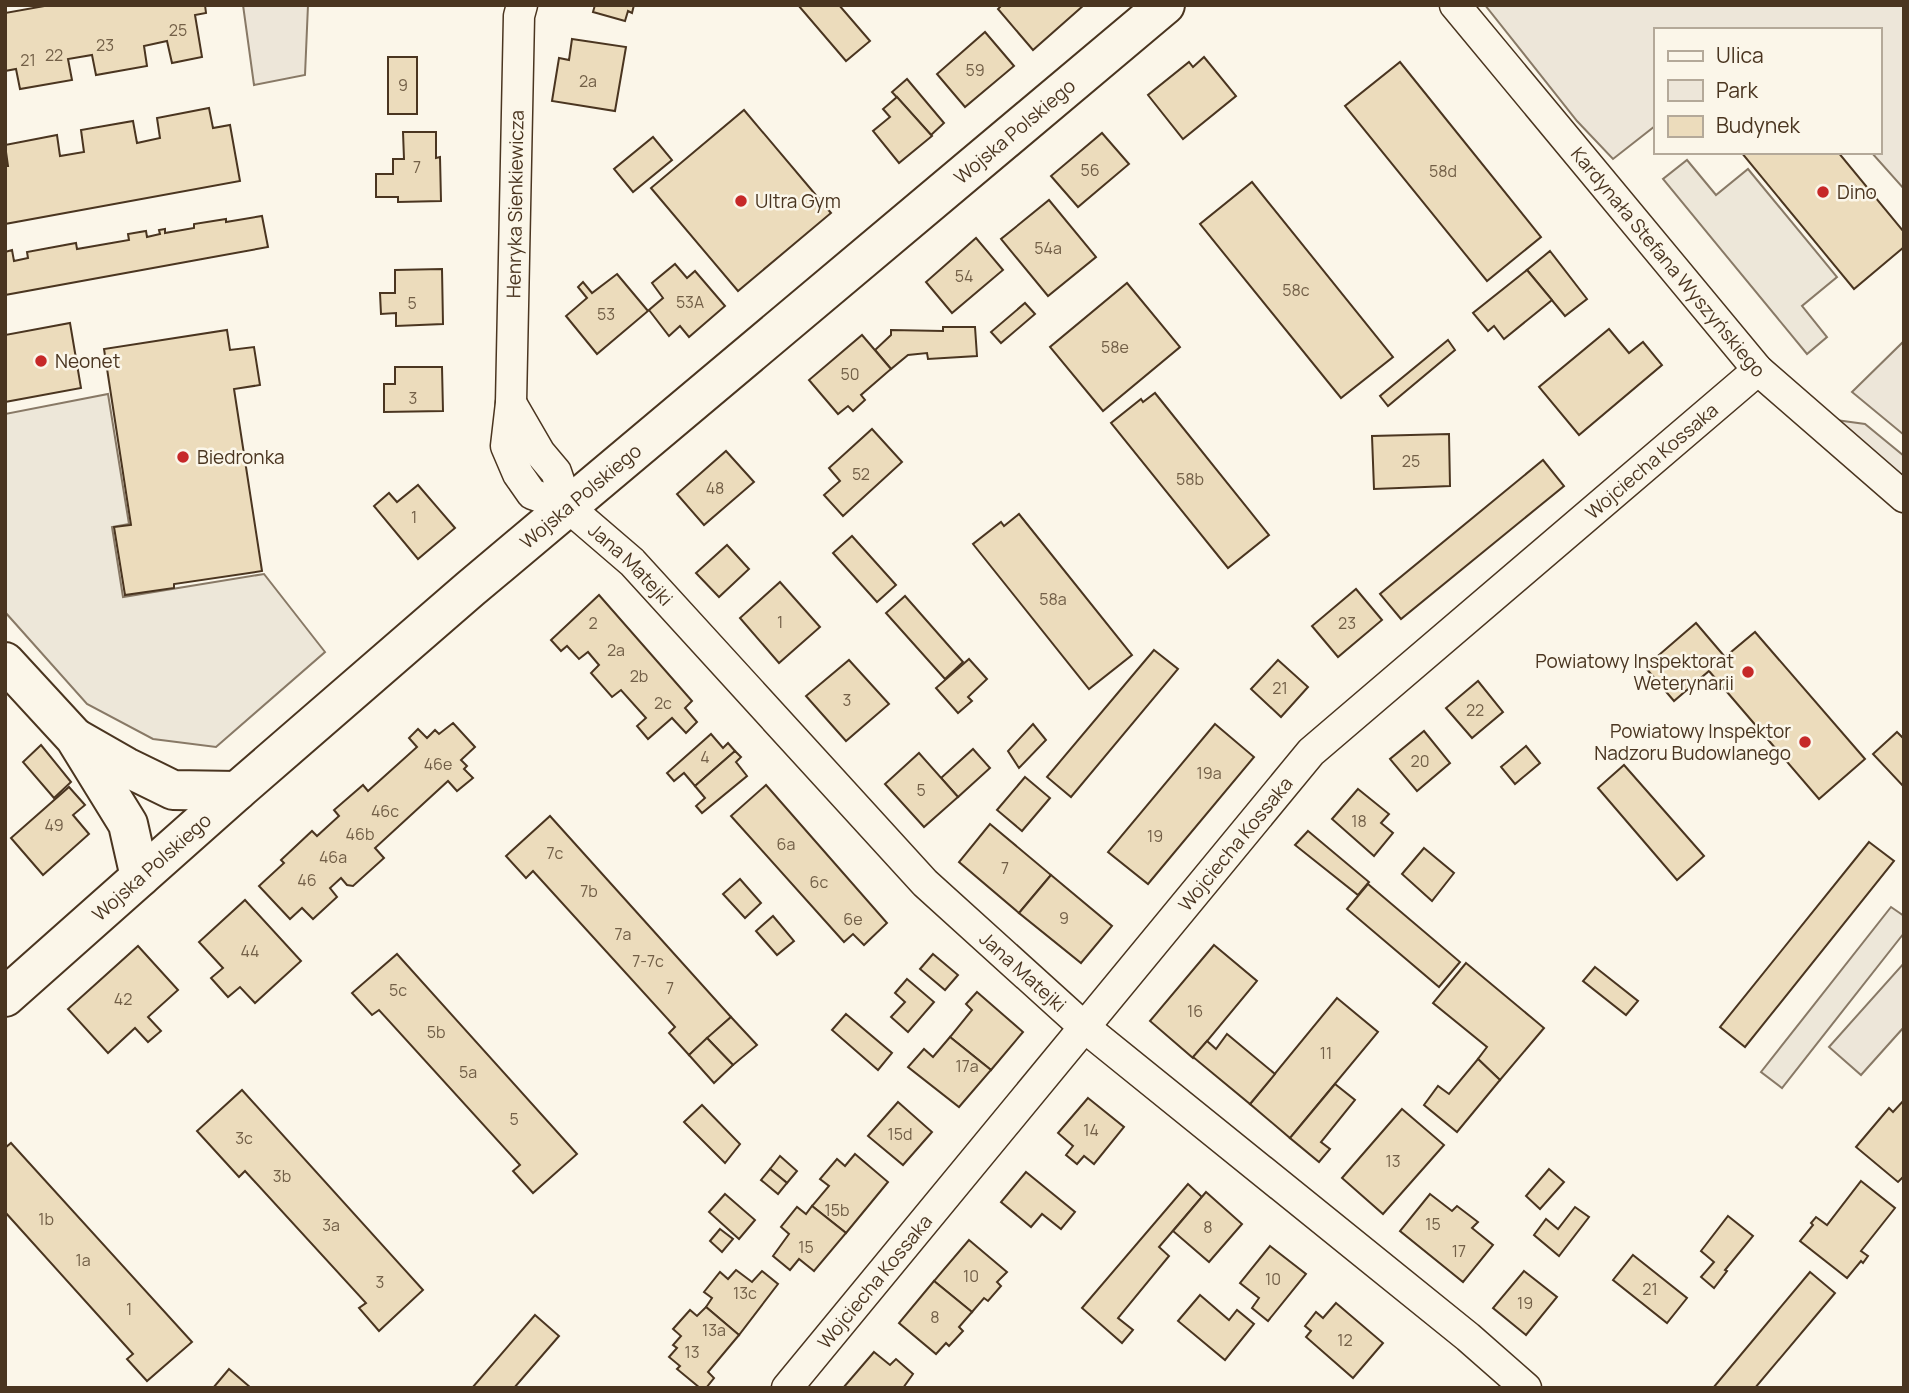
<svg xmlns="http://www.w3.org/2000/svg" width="1909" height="1393" font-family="Manrope,sans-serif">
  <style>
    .green { fill: #ede6d9; stroke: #887966; stroke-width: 2 }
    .parking { fill: #ede7d9; stroke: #887966; stroke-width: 2 }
    .building { fill: #ecdcbc; stroke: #4a3520; stroke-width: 2 }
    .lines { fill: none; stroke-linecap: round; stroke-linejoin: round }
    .street-casing { stroke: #4a3520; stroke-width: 33 }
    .secondary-casing { stroke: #4a3520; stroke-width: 42 }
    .street { stroke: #fbf6e9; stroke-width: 30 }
    .secondary { stroke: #fbf6e9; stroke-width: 38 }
    .poi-dot { fill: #c62828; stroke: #fbf6e9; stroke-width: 2.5 }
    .labels { text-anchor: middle; stroke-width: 5; stroke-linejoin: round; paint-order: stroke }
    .number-label { font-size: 16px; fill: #725f47 }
    .street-label { font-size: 19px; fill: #4a3520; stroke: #fbf6e9 }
    .poi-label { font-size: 19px; fill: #4a3520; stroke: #fbf6e9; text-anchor: start }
  </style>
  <rect width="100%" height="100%" fill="#fbf6e9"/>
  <!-- green -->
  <g class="green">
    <path d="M243,5h65l-3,70 -51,10z"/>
    <path d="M1485,5h419v184l-33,-37h8v-122h-224v96l-42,33 -36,-38z"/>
    <path d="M1904,341v94l-52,-43z"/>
    <path d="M1836,420l29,4 39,32v21z"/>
    <path d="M1904,963v64l-43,48 -32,-28z"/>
  </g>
  <!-- parking -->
  <g class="parking">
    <path d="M1687,160l29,35 32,-26 89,108 -35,29 25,31 -20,17 -144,-175z"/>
    <path d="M108,394l21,130 -17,3 11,70 141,-23 61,78 -109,95 -63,-8 -66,-35 -82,-92v-198z"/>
    <path d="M1891,907l13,9v17l-122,155 -21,-16z"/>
  </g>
  <!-- building -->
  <g class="building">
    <path d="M50,5h155l1,8 -11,2 7,42 -30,6 -5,-22 -23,5 3,20 -51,9 -4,-20 -24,4 4,21 -52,9 -4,-20 -11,2v-58z"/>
    <path d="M595,5h39l-2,8 -4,-2 -3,10 -32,-9z"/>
    <path d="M798,5h41l31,36 -24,20z"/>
    <path d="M1002,5h82l-51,45 -35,-41z"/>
    <path d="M985,32l29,34 -49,41 -28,-33z"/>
    <path d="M572,39l54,8 -11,64 -63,-10 7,-43 10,2z"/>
    <rect x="388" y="57" width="29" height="57"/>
    <path d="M1204,57l32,39 -53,43 -35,-44 41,-33 4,5z"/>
    <path d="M1400,62l141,175 -54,44 -142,-175z"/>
    <path d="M907,79l37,44 -13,12 -39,-43z"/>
    <path d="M897,97l35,39 -33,27 -26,-32 17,-14 -7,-8z"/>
    <path d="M209,108l4,20 17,-3 10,56 -235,43v-58h3l-3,-21 52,-10 3,21 24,-4 -3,-22 52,-9 4,22 23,-5 -3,-20z"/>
    <path d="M744,110l87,103 -93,78 -87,-103z"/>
    <path d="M403,132h33v26l4,-1 1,44 -43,1v-5h-22v-23h17v-15h11z"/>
    <path d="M1102,133l27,31 -51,43 -27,-31z"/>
    <path d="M653,137l19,23 -39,32 -19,-23z"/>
    <path d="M1741,152h97l66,80v15l-50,42z"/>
    <path d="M1252,182l141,175 -52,41 -141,-174z"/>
    <path d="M1049,200l47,57 -48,39 -47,-57z"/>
    <path d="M262,216l6,31 -263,48v-43l7,-2 2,11 14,-3 -1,-6 49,-9 1,6 52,-9 -1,-6 18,-3 1,6 13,-3 -1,-4 6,-1v4l29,-5v-4l32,-5v3z"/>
    <path d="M976,238l27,32 -51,43 -26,-31z"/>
    <path d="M1550,251l37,48 -22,17 -38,-46z"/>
    <path d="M675,264l12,14 8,-7 30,35 -36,31 -9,-11 -11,10 -20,-26 14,-12 -11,-15z"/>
    <path d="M442,269l1,55 -47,2v-13l-15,1 -1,-21h15v-23z"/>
    <path d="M1527,270l25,30 -48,39 -10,-13 -6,5 -15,-18z"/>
    <path d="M617,274l31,37 -51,43 -31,-38 21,-18 -9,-11 5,-5 9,11z"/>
    <path d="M1127,283l53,64 -77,64 -53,-64z"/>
    <path d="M1025,303l10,11 -34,29 -10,-11z"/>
    <path d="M70,323l11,65 -76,14v-67z"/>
    <path d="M943,327h32l2,29 -49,3 -1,-6 -19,2 -17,14 -16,-19 16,-15v-5l52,1z"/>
    <path d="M1609,329l20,24 14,-11 19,23 -83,70 -40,-48z"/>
    <path d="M227,330l3,20 24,-3 6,38 -26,4 28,182 -88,13v4l-49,7 -11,-68 17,-2 -27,-176z"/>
    <path d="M862,335l29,34 -30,26 4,5 -12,11 -5,-5 -10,8 -29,-34z"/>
    <path d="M1448,340l7,10 -67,56 -8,-10z"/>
    <path d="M395,367h47l1,44 -59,1v-28h11z"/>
    <path d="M1155,393l114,142 -41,33 -117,-145 30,-24 2,3z"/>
    <path d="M872,429l30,33 -59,54 -19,-21 16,-14 -11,-13z"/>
    <path d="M1449,434l1,52 -76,3 -2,-53z"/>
    <path d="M726,451l28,31 -50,43 -27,-31z"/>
    <path d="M1543,460l21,26 -163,133 -21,-25z"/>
    <path d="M418,485l37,43 -37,31 -44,-53 15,-13 8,9z"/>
    <path d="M1019,514l113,141 -43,34 -116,-145 28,-22 3,4z"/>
    <path d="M852,536l44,49 -19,17 -44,-49z"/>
    <path d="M727,545l22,24 -30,28 -23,-24z"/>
    <path d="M780,582l40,45 -41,36 -39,-45z"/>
    <path d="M1356,589l26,31 -44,37 -26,-31z"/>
    <path d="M599,595l93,106 -7,7 12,14 -11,11 -14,-15 -24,21 -11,-13 9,-8 -25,-28 -9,7 -21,-24 8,-8 -11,-13 -9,7 -12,-13 -6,5 -10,-11z"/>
    <path d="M905,596l58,66 -18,17 -59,-66z"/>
    <path d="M1696,623l29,34 30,-25 110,127 -46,40 -110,-128 -35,30 -29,-34z"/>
    <path d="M1154,650l24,19 -107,128 -24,-20z"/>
    <path d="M969,659l18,20 -19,18 4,4 -14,12 -22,-25z"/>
    <path d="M849,660l40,44 -43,37 -40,-45z"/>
    <path d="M1278,660l30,27 -27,30 -30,-28z"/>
    <path d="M1478,681l25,31 -31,26 -26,-30z"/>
    <path d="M453,723l22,24 -14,13 6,6 -3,3 9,9 -16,13 -9,-10 -73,67 9,10 -31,28 -6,-1 -6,-7 -11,10 7,9 -24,22 -11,-11 -12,11 -31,-33 25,-23 -3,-3 31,-29 5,5 22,-20 -5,-6 29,-25 5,6 49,-44 -8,-9 9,-9 9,9 8,-8 4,4z"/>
    <path d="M1033,724l13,16 -27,28 -11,-17z"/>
    <path d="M1215,724l39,33 -106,127 -40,-32z"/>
    <path d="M1424,731l26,32 -33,28 -27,-32z"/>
    <path d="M1897,732l7,7v48l-31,-33z"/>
    <path d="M711,734l12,14 5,-5 7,8 -40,35 -11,-13 -10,8 -7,-8z"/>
    <path d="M41,745l30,37 -17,16 -31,-36z"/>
    <path d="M1526,746l14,17 -25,21 -14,-17z"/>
    <path d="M973,749l17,19 -32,29 -17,-19z"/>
    <path d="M735,751l6,6 -5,5 11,14 -45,37 -6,-7 9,-8 -10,-12z"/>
    <path d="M919,753l39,44 -34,30 -39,-43z"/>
    <path d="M1624,765l80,91 -27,24 -79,-92z"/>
    <path d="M1025,777l25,21 -28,33 -25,-21z"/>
    <path d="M766,785l121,138 -23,22 -11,-11 -9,8 -113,-126z"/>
    <path d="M69,787l16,18 -12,10 16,19 -46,41 -32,-37z"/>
    <path d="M1358,789l31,25 -8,9 12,10 -19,23 -42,-37z"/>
    <path d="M550,816l181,201 -42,38 -20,-22 6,-6 -142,-156 -7,7 -20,-22z"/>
    <path d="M990,824l61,51 -32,38 -60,-51z"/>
    <path d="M1308,831l61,51 -11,13 -63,-50z"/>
    <path d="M1869,842l25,19 -149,186 -25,-20z"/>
    <path d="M1424,848l30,25 -22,28 -30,-27z"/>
    <path d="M1051,875l61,51 -31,37 -62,-50z"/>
    <path d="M740,879l21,24 -16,15 -22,-24z"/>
    <path d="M1368,884l92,78 -21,25 -92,-78z"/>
    <path d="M245,900l56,61 -46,42 -15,-16 -12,10 -17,-19 12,-10 -24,-26z"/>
    <path d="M773,916l21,25 -17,14 -21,-24z"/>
    <path d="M1214,945l43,36 -64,77 -43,-37z"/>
    <path d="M138,946l40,44 -30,27 13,14 -13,11 -13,-14 -27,25 -40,-44z"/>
    <path d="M397,954l180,200 -44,39 -20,-22 7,-6 -141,-155 -7,5 -20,-22z"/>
    <path d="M933,954l25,21 -13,15 -25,-21z"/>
    <path d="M1466,963l78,65 -44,52 -22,-21 9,-12 -54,-44z"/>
    <path d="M1595,967l43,34 -12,14 -43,-34z"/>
    <path d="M907,979l27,23 -26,30 -17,-15 14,-15 -10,-9z"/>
    <path d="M977,992l46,40 -32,38 -41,-33 22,-27 -6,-6z"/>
    <path d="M1337,998l41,34 -88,106 -40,-34z"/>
    <path d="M846,1014l46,39 -14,17 -46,-40z"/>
    <path d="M731,1017l26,28 -24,20 -26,-27z"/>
    <path d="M1227,1034l48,40 -25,30 -57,-47 14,-16 9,8z"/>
    <path d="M950,1037l41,33 -32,37 -51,-40 16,-18 9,8z"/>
    <path d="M707,1038l26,27 -19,18 -25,-28z"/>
    <path d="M1478,1059l22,21 -43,52 -33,-27 14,-19 11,8z"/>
    <path d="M1335,1084l20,16 -34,42 9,7 -11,13 -29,-24z"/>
    <path d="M242,1090l181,200 -44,41 -20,-23 7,-5 -121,-132 -6,6 -42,-46z"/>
    <path d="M1088,1098l36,29 -30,37 -10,-8 -7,8 -11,-9 7,-9 -15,-13z"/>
    <path d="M1904,1100v76l-6,6 -42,-35 33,-39 4,4z"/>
    <path d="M898,1102l34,30 -29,33 -35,-29z"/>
    <path d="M702,1105l38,39 -15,19 -41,-41z"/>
    <path d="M1402,1109l42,36 -61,69 -41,-36z"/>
    <path d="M11,1143l181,199 -45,39 -20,-22 6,-5 -128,-142v-64z"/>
    <path d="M855,1154l33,28 -42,51 -34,-27 17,-20 -9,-7 17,-20 8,7z"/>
    <path d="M780,1156l17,15 -10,12 -17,-14z"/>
    <path d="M770,1169l17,14 -9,11 -17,-14z"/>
    <path d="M1549,1169l15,13 -24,27 -14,-13z"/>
    <path d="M1026,1172l49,40 -14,17 -19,-15 -11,13 -30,-25z"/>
    <path d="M1861,1181l34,27 -34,43 7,5 -5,7 -2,-2 -14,17 -47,-37 13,-16 -2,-2 5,-6 11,8z"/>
    <path d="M1188,1184l14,13 -43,50 10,9 -51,62 15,12 -11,13 -40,-35z"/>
    <path d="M1206,1192l36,32 -33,38 -36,-31z"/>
    <path d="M725,1194l30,26 -16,19 -30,-27z"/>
    <path d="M1430,1194l22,17 5,-5 21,16 -6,6 21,17 -30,37 -63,-51z"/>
    <path d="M812,1206l34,27 -32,38 -15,-12 -9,11 -17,-14 16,-22 -8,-7 16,-20 9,7z"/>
    <path d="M1575,1207l14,10 -30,39 -25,-21 12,-16 12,10z"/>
    <path d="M1728,1216l25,20 -28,34 2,1 -13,17 -13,-11 13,-15 -13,-11z"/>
    <path d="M720,1229l13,10 -11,13 -12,-11z"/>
    <path d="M969,1240l38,32 -10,10 4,4 -13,15 -4,-3 -12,14 -38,-31z"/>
    <path d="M1270,1246l36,28 -38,47 -16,-13 7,-10 -19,-15z"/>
    <path d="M1633,1255l54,43 -20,25 -54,-43z"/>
    <path d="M736,1270l16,12 10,-11 16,13 -39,51 -33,-28 6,-9 -8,-6 16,-20 8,7z"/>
    <path d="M1524,1271l33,26 -31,38 -33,-27z"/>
    <path d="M1810,1272l25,21 -80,95h-42z"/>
    <path d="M934,1281l38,31 -13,15 4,4 -14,15 -3,-3 -10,11 -37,-31z"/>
    <path d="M1200,1295l29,25 8,-10 17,14 -29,36 -47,-39z"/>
    <path d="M1336,1303l47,40 -30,35 -47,-41 5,-6 -6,-5 11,-14 7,6z"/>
    <path d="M706,1307l33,28 -31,37 6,6 -8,10h-6l-23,-19 3,-3 -11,-9 8,-9 -4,-3 8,-9 -8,-7 17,-19 7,6z"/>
    <path d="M535,1315l24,21 -45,52h-42z"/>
    <path d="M874,1352l16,13 6,-6 17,15 -10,14h-60z"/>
    <path d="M229,1369l22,19h-38z"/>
  </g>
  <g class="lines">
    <defs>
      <g id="street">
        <path id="s1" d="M522,5l-3,11 -8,387 -5,43 12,28 14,20 36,13 64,55 293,321 158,143 385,311 58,51"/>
        <path id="s2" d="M1455,5l303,365 146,127"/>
        <path d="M511,403l29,50 16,19 12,35"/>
        <path id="s3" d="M787,1388l524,-636 447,-382"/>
      </g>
      <g id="secondary">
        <path d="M5,662l70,76 53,86 12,53"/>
        <path d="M77,739l49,28 47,23 64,1"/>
        <path id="s4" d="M5,997l232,-206 233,-202 695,-584"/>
      </g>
    </defs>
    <!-- street casing -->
    <use href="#street" class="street-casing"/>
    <!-- secondary casing -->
    <use href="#secondary" class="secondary-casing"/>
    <!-- street -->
    <use href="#street" class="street"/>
    <!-- secondary -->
    <use href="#secondary" class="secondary"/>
  </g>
  <!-- markers -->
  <g class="poi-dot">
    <circle cx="1823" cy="192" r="7"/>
    <circle cx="741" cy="201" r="7"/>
    <circle cx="41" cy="361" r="7"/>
    <circle cx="183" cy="457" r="7"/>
    <circle cx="1748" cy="672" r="7"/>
    <circle cx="1805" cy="742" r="7"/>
  </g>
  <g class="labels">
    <!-- number labels -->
    <g class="number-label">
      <text x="178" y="36">25</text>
      <text x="105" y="51">23</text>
      <text x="54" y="61">22</text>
      <text x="28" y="66">21</text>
      <text x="975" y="76">59</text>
      <text x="588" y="87">2a</text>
      <text x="403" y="91">9</text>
      <text x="417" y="173">7</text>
      <text x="1090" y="176">56</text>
      <text x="1443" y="177">58d</text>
      <text x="1048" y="254">54a</text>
      <text x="964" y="282">54</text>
      <text x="1296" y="296">58c</text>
      <text x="690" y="308">53A</text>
      <text x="412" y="309">5</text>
      <text x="606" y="320">53</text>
      <text x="1115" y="353">58e</text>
      <text x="850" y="380">50</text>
      <text x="413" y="404">3</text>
      <text x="1411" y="467">25</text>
      <text x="861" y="480">52</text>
      <text x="1190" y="485">58b</text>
      <text x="715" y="494">48</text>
      <text x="414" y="523">1</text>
      <text x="1053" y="605">58a</text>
      <text x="780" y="628">1</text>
      <text x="593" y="629">2</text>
      <text x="1347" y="629">23</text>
      <text x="616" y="656">2a</text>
      <text x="639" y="682">2b</text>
      <text x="1280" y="694">21</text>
      <text x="847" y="706">3</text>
      <text x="663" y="709">2c</text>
      <text x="1475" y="716">22</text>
      <text x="705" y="763">4</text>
      <text x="1420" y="767">20</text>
      <text x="438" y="770">46e</text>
      <text x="1209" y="779">19a</text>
      <text x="921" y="796">5</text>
      <text x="385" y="817">46c</text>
      <text x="1359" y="827">18</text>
      <text x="54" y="831">49</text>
      <text x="360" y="840">46b</text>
      <text x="1155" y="842">19</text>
      <text x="786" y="850">6a</text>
      <text x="555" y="859">7c</text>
      <text x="333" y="863">46a</text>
      <text x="1005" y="874">7</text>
      <text x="307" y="886">46</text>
      <text x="819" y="888">6c</text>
      <text x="589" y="897">7b</text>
      <text x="1064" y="924">9</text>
      <text x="853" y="925">6e</text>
      <text x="623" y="940">7a</text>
      <text x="250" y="957">44</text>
      <text x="648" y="967">7-7c</text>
      <text x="670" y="994">7</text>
      <text x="398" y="996">5c</text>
      <text x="123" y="1005">42</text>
      <text x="1195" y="1017">16</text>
      <text x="436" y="1038">5b</text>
      <text x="1326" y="1059">11</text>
      <text x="967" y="1072">17a</text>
      <text x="468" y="1078">5a</text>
      <text x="514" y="1125">5</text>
      <text x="1091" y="1136">14</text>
      <text x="900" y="1140">15d</text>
      <text x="244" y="1144">3c</text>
      <text x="1393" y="1167">13</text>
      <text x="282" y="1182">3b</text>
      <text x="837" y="1216">15b</text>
      <text x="46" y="1225">1b</text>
      <text x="1433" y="1230">15</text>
      <text x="331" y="1231">3a</text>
      <text x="1208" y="1233">8</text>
      <text x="806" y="1253">15</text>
      <text x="1459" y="1257">17</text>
      <text x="83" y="1266">1a</text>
      <text x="971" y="1282">10</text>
      <text x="1273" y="1285">10</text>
      <text x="380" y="1288">3</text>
      <text x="1650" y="1295">21</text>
      <text x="745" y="1299">13c</text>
      <text x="1525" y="1309">19</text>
      <text x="129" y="1315">1</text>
      <text x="935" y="1323">8</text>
      <text x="714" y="1336">13a</text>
      <text x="1345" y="1346">12</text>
      <text x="692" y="1358">13</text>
    </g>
    <!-- street labels -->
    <g class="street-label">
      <text dy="7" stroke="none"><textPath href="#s4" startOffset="1330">Wojska Polskiego</textPath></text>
      <text transform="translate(515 204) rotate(-89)" y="7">Henryka Sienkiewicza</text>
      <text dy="7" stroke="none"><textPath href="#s2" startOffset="334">Kardynała Stefana Wyszyńskiego</textPath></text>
      <text dy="7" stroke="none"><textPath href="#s3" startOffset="1272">Wojciecha Kossaka</textPath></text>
      <text dy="7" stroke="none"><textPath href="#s4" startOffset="763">Wojska Polskiego</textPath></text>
      <text dy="7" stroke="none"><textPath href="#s1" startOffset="620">Jana Matejki</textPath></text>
      <text dy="7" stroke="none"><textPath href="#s3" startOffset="705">Wojciecha Kossaka</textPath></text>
      <text dy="7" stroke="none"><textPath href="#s4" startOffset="196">Wojska Polskiego</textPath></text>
      <text dy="7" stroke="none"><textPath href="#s1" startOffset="1186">Jana Matejki</textPath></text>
      <text dy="7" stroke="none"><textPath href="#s3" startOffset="138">Wojciecha Kossaka</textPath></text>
    </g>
    <!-- poi labels -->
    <g class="poi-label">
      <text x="1837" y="199">Dino</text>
      <text x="755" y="208">Ultra Gym</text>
      <text x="55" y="368">Neonet</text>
      <text x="197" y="464">Biedronka</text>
      <text x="1734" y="668" text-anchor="end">Powiatowy Inspektorat<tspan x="1734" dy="22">Weterynarii</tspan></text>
      <text x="1791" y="738" text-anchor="end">Powiatowy Inspektor<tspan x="1791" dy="22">Nadzoru Budowlanego</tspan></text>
    </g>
  </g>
  <!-- border -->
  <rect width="1909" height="1393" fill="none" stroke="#4a3520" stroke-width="14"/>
  <!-- legend -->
  <rect x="1654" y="28" width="228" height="126" fill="#fbf6e9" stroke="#b4a999" stroke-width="2"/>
  <rect x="1668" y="51" width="35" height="10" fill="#fbf6e9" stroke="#b4a999" stroke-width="2"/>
  <text x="1716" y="63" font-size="21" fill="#4a3520">Ulica</text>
  <rect x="1668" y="80" width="35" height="21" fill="#ede6d9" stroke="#b4a999" stroke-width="2"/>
  <text x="1716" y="98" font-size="21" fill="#4a3520">Park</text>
  <rect x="1668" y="116" width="35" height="21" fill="#ecdcbc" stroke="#b4a999" stroke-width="2"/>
  <text x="1716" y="133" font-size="21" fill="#4a3520">Budynek</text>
</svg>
